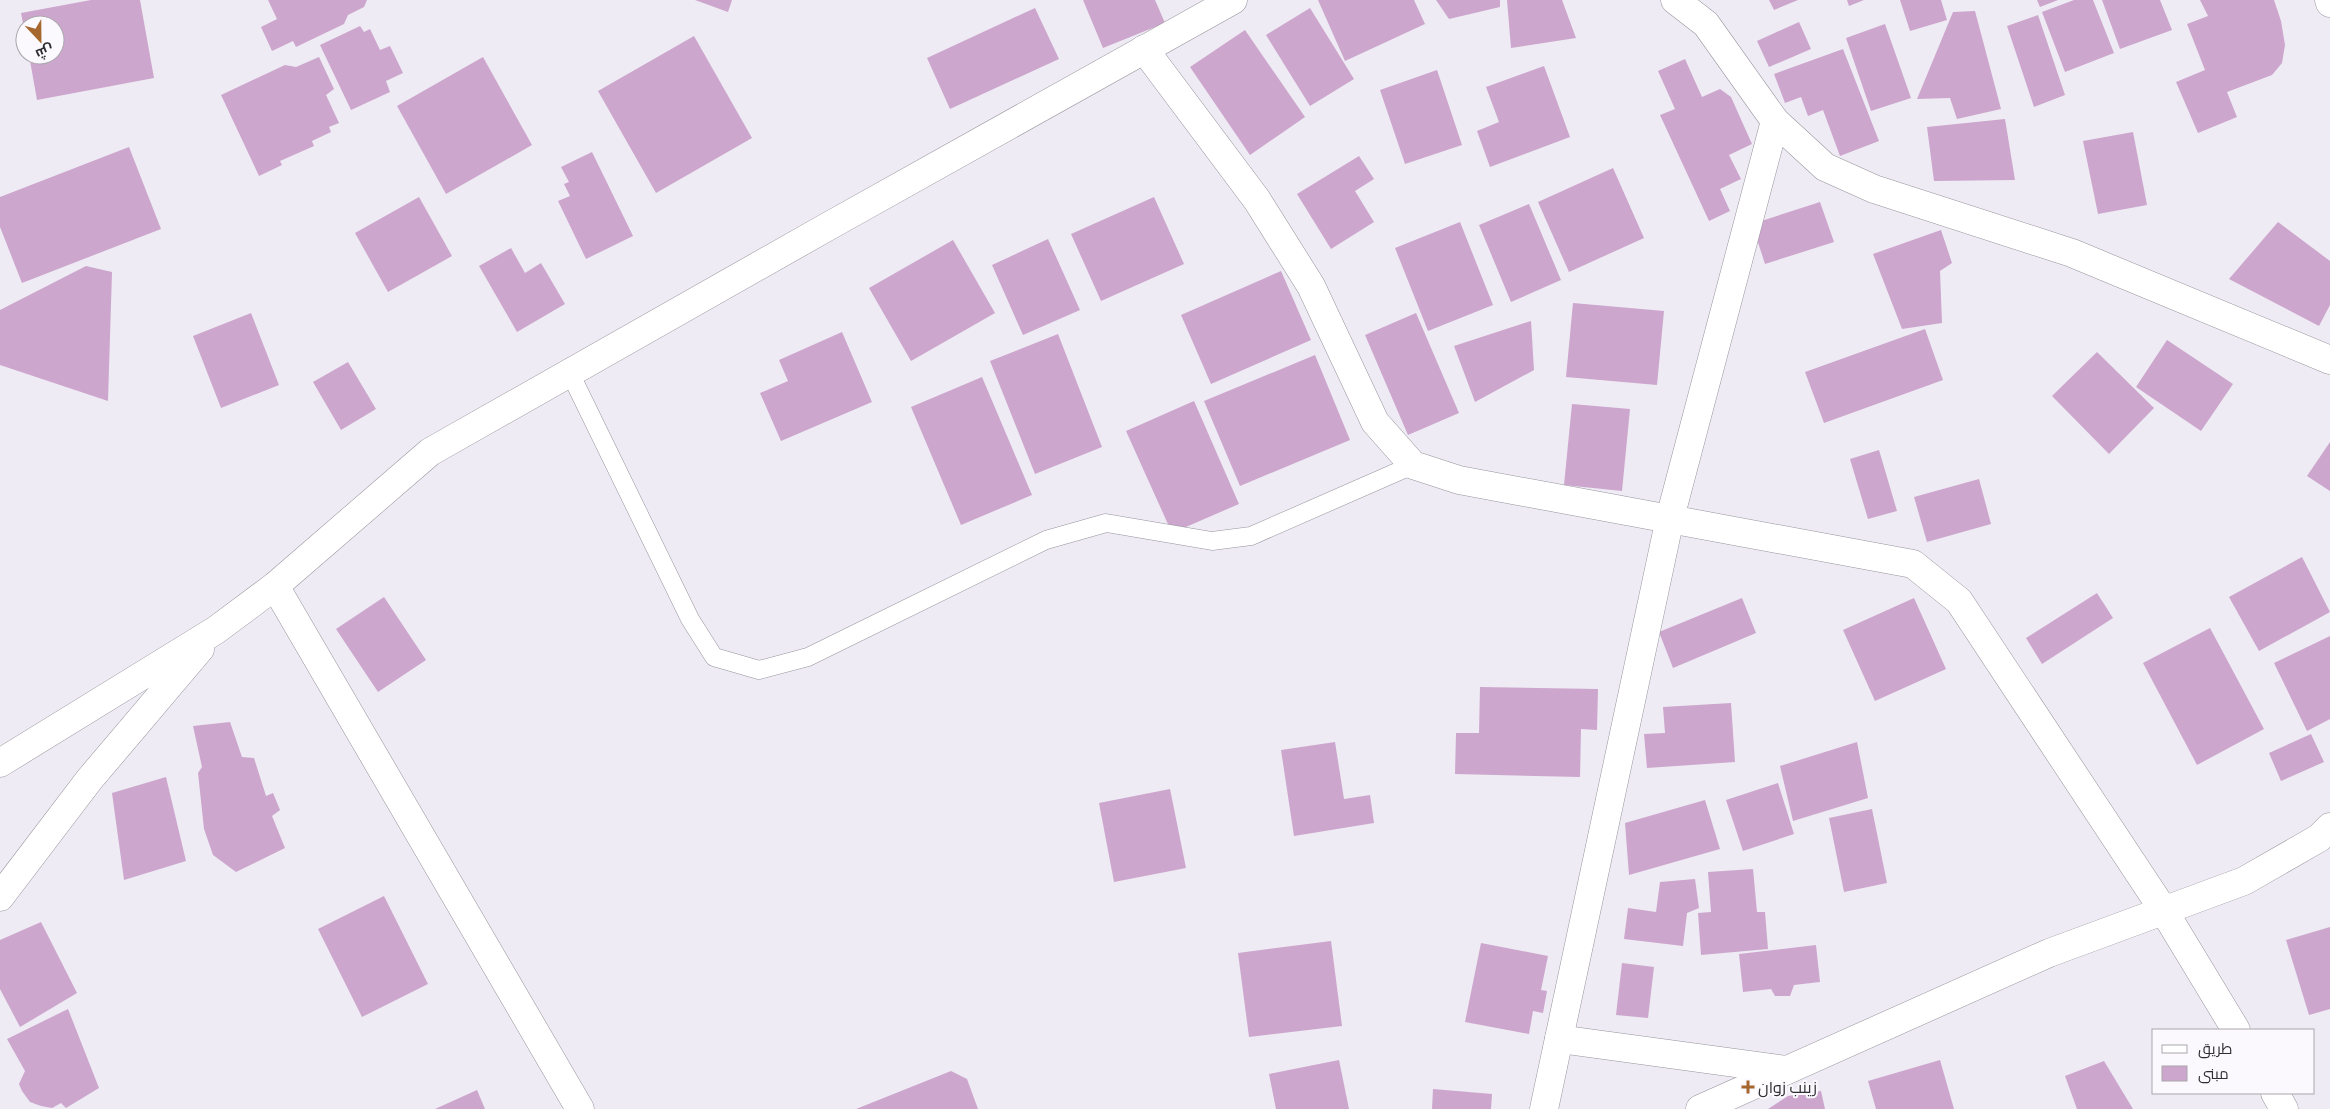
<svg xmlns="http://www.w3.org/2000/svg" width="2330" height="1109" font-family="'Archivo Narrow',Cairo,sans-serif">
  <style>
    .building { fill: #cda6cd }
    .lines { fill: none; stroke-linecap: round; stroke-linejoin: round }
    .lane-casing { stroke: #97949c; stroke-width: 19 }
    .street-casing { stroke: #97949c; stroke-width: 29 }
    .lane { stroke: #fff; stroke-width: 18 }
    .street { stroke: #fff; stroke-width: 28 }
    .poi-dot { fill: #a5672d; stroke: #fbf9fe; stroke-width: 2 }
    .labels { text-anchor: middle; stroke-width: 4; stroke-linejoin: round; paint-order: stroke }
    .poi-label { font-size: 16px; fill: #2e2d30; stroke: #fbf9fe; text-anchor: start }
  </style>
  <rect width="100%" height="100%" fill="#eeebf4"/>
  <!-- building -->
  <g class="building">
    <path d="M91,0h49l14,78 -117,22 -8,-45h26v-30h-30l-1,4 -3,-16z"/>
    <path d="M268,0h99l-3,7 -16,8 -4,9 -48,23 -3,-6 -21,10 -11,-24 16,-8z"/>
    <path d="M695,0h37l-4,12z"/>
    <path d="M1083,0h72l10,23 -62,25z"/>
    <path d="M1318,0h96l11,24 -80,37z"/>
    <path d="M1436,0h64v7l-51,12z"/>
    <path d="M1507,0h55l14,38 -65,10z"/>
    <path d="M1769,0h29l-24,10z"/>
    <path d="M1847,0h17l-15,6z"/>
    <path d="M1900,0h41l6,20 -37,11z"/>
    <path d="M2037,0h21l-18,7z"/>
    <path d="M2074,0h19l21,53 -49,19 -23,-60z"/>
    <path d="M2102,0h58l12,30 -52,19z"/>
    <path d="M2200,0h74l7,21 4,24 -3,18 -10,12 -45,17 10,25 -39,16 -22,-51 29,-12 -18,-46 21,-8z"/>
    <path d="M1035,8l24,51 -109,50 -23,-51z"/>
    <path d="M1310,8l44,71 -44,27 -44,-71z"/>
    <path d="M1975,11l26,98 -44,10 -7,-21 -33,1 36,-87z"/>
    <path d="M2038,15l27,80 -31,12 -27,-81z"/>
    <path d="M1799,22l12,27 -42,18 -12,-26z"/>
    <path d="M1885,24l26,74 -40,13 -25,-73z"/>
    <path d="M360,26l4,6 6,-3 10,21 10,-4 13,27 -17,8 4,11 -39,18 -31,-65z"/>
    <path d="M1245,30l60,87 -55,38 -60,-88z"/>
    <path d="M694,36l58,102 -96,55 -58,-102z"/>
    <path d="M1843,49l36,92 -39,15 -17,-46 -15,6 -7,-19 -16,6 -11,-29z"/>
    <path d="M319,57l15,32 -8,6 13,28 -10,4 2,5 -19,9 2,5 -34,15 2,4 -23,11 -38,-81 64,-30 11,2z"/>
    <path d="M483,57l49,88 -86,49 -49,-88z"/>
    <path d="M1685,59l17,38 18,-8 11,8 21,47 -23,11 12,24 -21,10 10,22 -21,10 -49,-106 15,-6 -17,-38z"/>
    <path d="M1544,66l26,71 -80,30 -13,-36 22,-9 -13,-35z"/>
    <path d="M1437,70l25,75 -57,19 -25,-74z"/>
    <path d="M2005,119l10,61 -81,1 -7,-54z"/>
    <path d="M2133,132l14,73 -49,9 -15,-73z"/>
    <path d="M129,147l32,82 -139,54 -22,-56v-30z"/>
    <path d="M592,152l41,84 -47,23 -28,-58 12,-5 -6,-12 5,-2 -8,-15z"/>
    <path d="M1359,156l15,23 -19,12 19,31 -43,27 -34,-55z"/>
    <path d="M1613,168l31,70 -75,34 -31,-70z"/>
    <path d="M419,197l33,59 -64,36 -33,-59z"/>
    <path d="M1154,197l30,67 -83,37 -30,-67z"/>
    <path d="M1820,202l14,40 -69,22 -13,-40z"/>
    <path d="M1529,204l32,76 -50,22 -32,-77z"/>
    <path d="M1460,222l33,83 -65,26 -33,-83z"/>
    <path d="M2278,222l52,39v44l-11,21 -90,-47z"/>
    <path d="M1941,230l11,33 -12,8 2,52 -40,6 -29,-75z"/>
    <path d="M1048,239l32,71 -57,25 -31,-70z"/>
    <path d="M953,240l42,73 -84,48 -42,-73z"/>
    <path d="M511,248l14,25 16,-10 24,41 -48,28 -38,-66z"/>
    <path d="M86,266l26,6 -4,129 -108,-36v-55z"/>
    <path d="M1281,271l30,69 -100,44 -30,-69z"/>
    <path d="M1573,303l91,8 -7,74 -91,-8z"/>
    <path d="M251,313l28,72 -58,23 -28,-72z"/>
    <path d="M1416,313l43,100 -51,22 -43,-100z"/>
    <path d="M1531,321l3,49 -59,32 -21,-56z"/>
    <path d="M1925,329l18,51 -119,43 -19,-51z"/>
    <path d="M842,332l30,70 -91,39 -21,-48 28,-12 -9,-21z"/>
    <path d="M1058,334l44,113 -67,27 -45,-113z"/>
    <path d="M2167,340l66,44 -32,47 -65,-44z"/>
    <path d="M2097,352l57,56 -45,46 -57,-58z"/>
    <path d="M1315,355l35,85 -110,46 -36,-85z"/>
    <path d="M348,362l28,47 -35,21 -28,-48z"/>
    <path d="M982,377l50,118 -71,30 -50,-118z"/>
    <path d="M1194,401l45,103 -67,29 -46,-102z"/>
    <path d="M1572,404l58,5 -8,82 -58,-6z"/>
    <path d="M2330,442v49l-23,-15z"/>
    <path d="M1879,450l18,61 -29,8 -18,-60z"/>
    <path d="M1979,479l12,45 -64,18 -13,-45z"/>
    <path d="M2302,557l28,55 -71,39 -30,-54z"/>
    <path d="M2097,593l16,25 -71,46 -16,-26z"/>
    <path d="M384,597l42,63 -48,32 -42,-63z"/>
    <path d="M1742,598l14,35 -83,35 -14,-36z"/>
    <path d="M1914,598l32,71 -71,32 -32,-71z"/>
    <path d="M2210,628l54,101 -67,36 -54,-102z"/>
    <path d="M2330,636v83l-23,12 -33,-68z"/>
    <path d="M1480,687l118,2 -1,41 -16,-1 -1,48 -125,-3 1,-41h23z"/>
    <path d="M1731,703l4,59 -88,6 -3,-34 21,-1 -2,-26z"/>
    <path d="M230,722l12,35 12,1 12,38 7,-3 7,17 -8,6 13,32 -49,24 -23,-17 -9,-26 -6,-56 4,-6 -9,-41z"/>
    <path d="M2311,734l13,28 -43,19 -12,-28z"/>
    <path d="M1335,742l9,57 26,-4 4,28 -80,13 -13,-86z"/>
    <path d="M1857,742l11,56 -75,23 -13,-55z"/>
    <path d="M166,777l20,84 -62,19 -12,-87z"/>
    <path d="M1778,783l16,51 -51,17 -17,-51z"/>
    <path d="M1170,789l16,79 -72,14 -15,-79z"/>
    <path d="M1705,800l15,49 -91,26 -4,-52z"/>
    <path d="M1872,809l15,74 -43,9 -15,-74z"/>
    <path d="M1753,869l4,43h8l3,37 -67,6 -3,-42 13,-1 -3,-40z"/>
    <path d="M1695,879l4,29 -12,5 -4,33 -59,-7 4,-31 28,4 4,-30z"/>
    <path d="M384,896l44,88 -66,33 -44,-88z"/>
    <path d="M41,922l36,71 -57,34 -20,-38v-49z"/>
    <path d="M2330,927v82l-21,6 -23,-75z"/>
    <path d="M1331,941l11,85 -93,11 -11,-84z"/>
    <path d="M1481,943l67,13 -7,34 6,1 -4,22 -10,-2 -4,23 -64,-12z"/>
    <path d="M1816,945l4,37 -26,3 -4,11h-15l-4,-7 -28,3 -4,-38z"/>
    <path d="M1622,963l32,4 -6,51 -32,-3z"/>
    <path d="M68,1009l31,79 -33,20 -5,-5 -9,5 -11,-2 -11,-4 -8,-11 -3,-7 6,-13 -18,-32z"/>
    <path d="M1339,1060l10,49h-73l-7,-35z"/>
    <path d="M1940,1060l14,49h-78l-8,-28z"/>
    <path d="M2104,1061l29,48h-56l-12,-33z"/>
    <path d="M951,1071l16,8 11,30h-122z"/>
    <path d="M1433,1089l59,5 -1,15h-59z"/>
    <path d="M477,1090l8,19h-50z"/>
    <path d="M1821,1091l4,18h-57l20,-13z"/>
  </g>
  <g class="lines">
    <defs>
      <path id="lane" d="M570,373l120,246 24,38 45,13 49,-13 238,-117 60,-17 106,18 39,-5 162,-71"/>
      <g id="street">
        <path d="M1675,0l31,24 69,97"/>
        <path d="M2329,0l1,3"/>
        <path d="M1144,49l113,151 54,86 64,136 38,43 46,15 454,84 46,37 205,310 72,119"/>
        <path d="M275,586l305,523"/>
        <path d="M0,763l216,-133 59,-44 155,-134 397,-225 406,-227"/>
        <path d="M0,897l89,-117 111,-131"/>
        <path d="M1559,1039l228,31"/>
        <path d="M2275,1093l9,16"/>
        <path d="M1544,1109l126,-591 105,-397 50,46 49,22 198,64 258,107"/>
        <path d="M1700,1109l349,-156 195,-72 75,-43 11,-11"/>
      </g>
    </defs>
    <!-- lane casing -->
    <use href="#lane" class="lane-casing"/>
    <!-- street casing -->
    <use href="#street" class="street-casing"/>
    <!-- lane -->
    <use href="#lane" class="lane"/>
    <!-- street -->
    <use href="#street" class="street"/>
  </g>
  <!-- markers -->
  <path class="poi-dot" d="M1745.5 1079.5h5v5h5v5h-5v5h-5v-5h-5v-5h5z"/>
  <g class="labels">
    <!-- poi labels -->
    <g class="poi-label">
      <text x="1758" y="1093">زينب زوان</text>
    </g>
  </g>
  <!-- legend -->
  <rect x="2152" y="1029" width="162" height="65" fill="#fbf9fe" stroke="#a9a7ac"/>
  <rect x="2162" y="1045" width="25" height="8" fill="#ffffff" stroke="#a9a7ac"/>
  <text x="2198" y="1054" font-size="15" fill="#2e2d30">طريق</text>
  <rect x="2162" y="1066" width="25" height="15" fill="#cda6cd" stroke="#a9a7ac"/>
  <text x="2198" y="1079" font-size="15" fill="#2e2d30">مبنى</text>
  <!-- north arrow -->
  <g transform="translate(40 40) rotate(158)"><circle r="24" fill="#fbf9fe" stroke="#a9a7ac"/>
  <path d="M0-4L9 19L0 12L-9 19Z" fill="#a5672d"/>
  <text y="-8" font-size="14" font-weight="bold" text-anchor="middle" fill="#2e2d30">ش</text>
  </g>
</svg>
